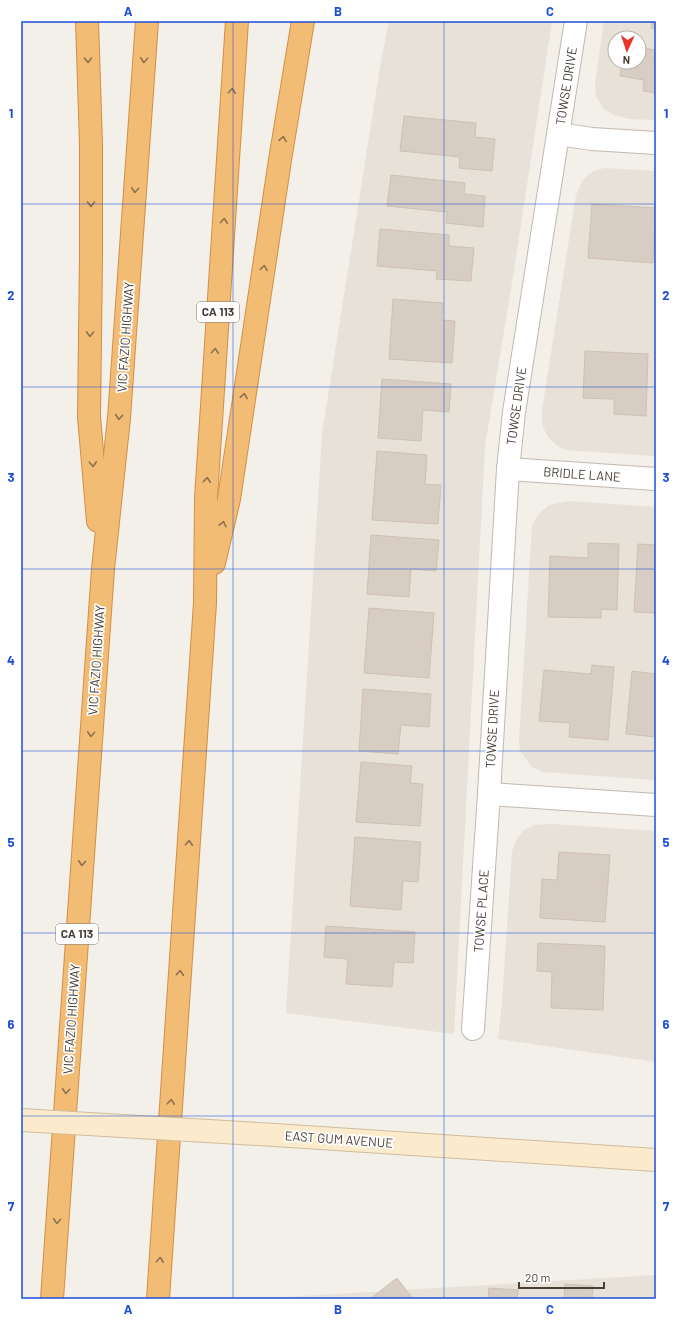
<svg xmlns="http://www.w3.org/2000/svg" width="677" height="1320" font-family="Barlow,sans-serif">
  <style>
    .residential { fill: #e7e1d8; fill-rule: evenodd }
    .building { fill: #d7cdc2; stroke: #cec1b3 }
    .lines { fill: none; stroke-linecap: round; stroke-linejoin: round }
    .street-casing { stroke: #c1b9af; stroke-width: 24 }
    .secondary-casing { stroke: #d0bd9c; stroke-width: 24 }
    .highway-casing { stroke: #d28f45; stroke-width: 24 }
    .street { stroke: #fff; stroke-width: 22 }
    .secondary { stroke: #fbeacc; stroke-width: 22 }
    .highway { stroke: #f3bc75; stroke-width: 22 }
    .secondary-bridge-casing { stroke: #d0bd9c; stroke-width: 24; stroke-linecap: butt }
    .secondary-bridge { stroke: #fbeacc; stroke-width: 22 }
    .oneway { stroke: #8c7150 }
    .grid { fill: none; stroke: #1d4ed8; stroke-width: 1; stroke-opacity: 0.55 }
    .labels { text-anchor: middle; stroke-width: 3.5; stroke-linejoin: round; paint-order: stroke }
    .shield { fill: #fff; stroke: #7e7974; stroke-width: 1 }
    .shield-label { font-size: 12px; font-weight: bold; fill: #473f38 }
    .street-label { font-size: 13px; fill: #473f38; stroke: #fff }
    .neatline { fill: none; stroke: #1d4ed8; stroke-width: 1.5 }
    .grid-label { font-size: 13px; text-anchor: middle; font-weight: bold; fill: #1d4ed8 }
  </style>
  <rect width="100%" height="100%" fill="#f3efe9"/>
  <!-- residential -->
  <g class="residential">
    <path d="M389,21h163l-39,256 -28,169 -31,588 -168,-21 36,-579 32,-202 27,-171z"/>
    <path d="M604,21h52v99l-27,-1 -15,-4 -10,-6 -8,-13 -1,-13zM615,38h24v24h-24z"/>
    <path d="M604,168l52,3v285l-91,-6 -9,-5 -8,-8 -5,-10 -1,-8v-9l34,-215 6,-13 6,-7 6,-4z"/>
    <path d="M569,501l87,6v273l-114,-8 -10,-5 -12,-16 -1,-9 13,-217 7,-11 10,-9z"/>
    <path d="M552,824l104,7v231l-158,-23 4,-36 10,-152 5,-12 7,-9 10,-5z"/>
    <path d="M656,1275v24h-389v-1z"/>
  </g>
  <!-- building -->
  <g class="building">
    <path d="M652,21h4v8l-5,-1z"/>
    <path d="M639,47l16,3 -1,11h2v32l-13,-2 1,-11 -24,-4 2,-14h17z"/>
    <path d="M404,116l72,7 -1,14 20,2 -3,32 -33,-3 1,-11 -60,-6z"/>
    <path d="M391,175l74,8 -1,11 21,2 -2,31 -37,-4 1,-11 -60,-6z"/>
    <path d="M592,204l64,4 -3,55 -65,-5z"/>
    <path d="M380,229l69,6v11l25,2 -3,33 -35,-2 1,-8 -60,-5z"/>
    <path d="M393,299l50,4 -1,17 13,1 -3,42 -63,-4z"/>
    <path d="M585,351l63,3 -2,62 -32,-2v-15l-31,-1z"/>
    <path d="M382,379l69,5 -2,28 -26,-2 -2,31 -43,-3z"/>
    <path d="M377,451l50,4 -2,29 16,1 -3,39 -66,-4z"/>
    <path d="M371,535l68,5 -3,31 -25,-2 -2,28 -42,-3z"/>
    <path d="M588,543l31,1 -2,66 -16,-1v9l-53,-1 2,-61 38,2z"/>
    <path d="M638,544l18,1v68l-22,-1z"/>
    <path d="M369,608l65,5 -5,65 -65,-5z"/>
    <path d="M592,665l22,2 -6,73 -39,-3 1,-14 -31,-2 5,-51 47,4z"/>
    <path d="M632,671l24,3v63l-30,-3z"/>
    <path d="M363,689l68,5 -2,33 -28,-2 -3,29 -39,-3z"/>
    <path d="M361,762l51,4 -2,17 13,1 -3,42 -64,-4z"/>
    <path d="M355,837l66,5 -3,40 -15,-1 -2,29 -51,-4z"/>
    <path d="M559,852l51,3 -5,67 -65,-4 2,-39 15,1z"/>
    <path d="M326,926l89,6 -2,31 -19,-1 -2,25 -46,-3 2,-25 -24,-2z"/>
    <path d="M538,943l67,3 -2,64 -52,-2 1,-36 -15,-1z"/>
    <path d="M397,1278l16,21h-43z"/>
    <path d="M565,1284l28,2 -1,13h-28z"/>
    <path d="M489,1288l29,2 -1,9h-29z"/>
  </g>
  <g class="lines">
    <defs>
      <g id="street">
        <path d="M558,134l34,5 64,4"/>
        <path d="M508,469l148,10"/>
        <path d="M489,794l167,11"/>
        <path d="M473,1029l16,-235 19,-325 6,-57 62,-391"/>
      </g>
      <path id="secondary" d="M275,1135l381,25"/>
      <g id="highway">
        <path d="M87,21l4,123v113l-2,160 9,104"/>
        <path d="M214,563l15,-64 51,-339 23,-139"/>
        <path d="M52,1299l51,-730 16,-151 28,-397"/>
        <path d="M158,1299l47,-696 1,-105 31,-477"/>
      </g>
    </defs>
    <!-- street casing -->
    <use href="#street" class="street-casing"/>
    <!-- secondary casing -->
    <use href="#secondary" class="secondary-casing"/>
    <!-- highway casing -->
    <use href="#highway" class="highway-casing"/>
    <!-- street -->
    <use href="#street" class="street"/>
    <!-- secondary -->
    <use href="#secondary" class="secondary"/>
    <!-- highway -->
    <use href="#highway" class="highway"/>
    <defs>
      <path id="secondary-bridge" d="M21,1120l254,15"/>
    </defs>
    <!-- secondary-bridge casing -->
    <use href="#secondary-bridge" class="secondary-bridge-casing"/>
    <!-- secondary-bridge -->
    <use href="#secondary-bridge" class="secondary-bridge"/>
  </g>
  <!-- one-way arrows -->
  <defs><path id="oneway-chevron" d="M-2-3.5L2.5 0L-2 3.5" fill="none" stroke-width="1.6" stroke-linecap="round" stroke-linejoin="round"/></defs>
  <g class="oneway">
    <use href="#oneway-chevron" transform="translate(88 60) rotate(88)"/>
    <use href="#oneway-chevron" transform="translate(144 60) rotate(94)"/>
    <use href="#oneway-chevron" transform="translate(232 91) rotate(-86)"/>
    <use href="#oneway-chevron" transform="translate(283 139) rotate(-81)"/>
    <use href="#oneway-chevron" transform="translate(135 190) rotate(94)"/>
    <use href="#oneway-chevron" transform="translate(91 204) rotate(90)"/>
    <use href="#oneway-chevron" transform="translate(224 221) rotate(-86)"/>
    <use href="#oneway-chevron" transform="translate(264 268) rotate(-81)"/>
    <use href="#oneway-chevron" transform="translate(90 334) rotate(91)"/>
    <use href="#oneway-chevron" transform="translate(215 351) rotate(-86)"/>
    <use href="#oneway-chevron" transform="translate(244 396) rotate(-81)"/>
    <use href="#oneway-chevron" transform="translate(119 417) rotate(95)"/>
    <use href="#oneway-chevron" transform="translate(93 464) rotate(85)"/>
    <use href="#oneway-chevron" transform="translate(207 480) rotate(-86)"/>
    <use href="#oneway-chevron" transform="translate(223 524) rotate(-77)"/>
    <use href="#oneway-chevron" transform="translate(91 734) rotate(94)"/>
    <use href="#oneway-chevron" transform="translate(189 843) rotate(-86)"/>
    <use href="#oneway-chevron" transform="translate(82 863) rotate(94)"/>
    <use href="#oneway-chevron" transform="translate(180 973) rotate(-86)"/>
    <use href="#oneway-chevron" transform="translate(66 1091) rotate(94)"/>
    <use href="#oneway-chevron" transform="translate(171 1102) rotate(-86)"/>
    <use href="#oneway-chevron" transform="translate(57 1221) rotate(94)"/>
    <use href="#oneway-chevron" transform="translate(160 1260) rotate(-86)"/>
  </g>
  <!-- grid -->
  <path class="grid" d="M233,21v1278M444,21v1278M21,204h635M21,387h635M21,569h635M21,751h635M21,933h635M21,1116h635"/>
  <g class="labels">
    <!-- shield labels -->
    <g class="shield">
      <rect x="197" y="302" width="42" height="20" rx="3"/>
      <rect x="56" y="924" width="42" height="20" rx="3"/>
    </g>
    <g class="shield-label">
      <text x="218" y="316">CA 113</text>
      <text x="77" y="938">CA 113</text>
    </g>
    <!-- street labels -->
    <g class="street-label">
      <text transform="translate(566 86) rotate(-81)" y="5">TOWSE DRIVE</text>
      <text transform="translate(125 337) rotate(-86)" y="5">VIC FAZIO HIGHWAY</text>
      <text transform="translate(516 406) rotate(-82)" y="5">TOWSE DRIVE</text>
      <text transform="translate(582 474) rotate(4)" y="5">BRIDLE LANE</text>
      <text transform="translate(96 660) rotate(-86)" y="5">VIC FAZIO HIGHWAY</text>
      <text transform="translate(492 729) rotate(-87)" y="5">TOWSE DRIVE</text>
      <text transform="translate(481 911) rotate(-86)" y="5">TOWSE PLACE</text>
      <text transform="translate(71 1019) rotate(-86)" y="5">VIC FAZIO HIGHWAY</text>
      <text transform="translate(339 1139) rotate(4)" y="5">EAST GUM AVENUE</text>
    </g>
  </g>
  <!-- border -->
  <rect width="677" height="1320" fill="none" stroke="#ffffff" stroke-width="44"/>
  <!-- north arrow -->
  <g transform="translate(627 50) rotate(183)"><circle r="19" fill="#ffffff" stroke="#b5b2af"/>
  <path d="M0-3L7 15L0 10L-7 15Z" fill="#ea332a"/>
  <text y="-6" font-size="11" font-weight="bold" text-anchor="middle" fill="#473f38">N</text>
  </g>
  <!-- scale -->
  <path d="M519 1282v6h85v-6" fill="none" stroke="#473f38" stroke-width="2"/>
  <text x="525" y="1282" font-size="12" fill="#473f38" stroke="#ffffff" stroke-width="3" paint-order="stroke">20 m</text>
  <rect x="22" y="22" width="633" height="1276" class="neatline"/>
  <g class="grid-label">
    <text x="128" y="16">A</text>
    <text x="338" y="16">B</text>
    <text x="550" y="16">C</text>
    <text x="11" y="118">1</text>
    <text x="666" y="118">1</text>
    <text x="11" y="300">2</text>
    <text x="666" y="300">2</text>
    <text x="11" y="482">3</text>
    <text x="666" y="482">3</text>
    <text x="11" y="665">4</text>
    <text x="666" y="665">4</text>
    <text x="11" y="847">5</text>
    <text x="666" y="847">5</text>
    <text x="11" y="1029">6</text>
    <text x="666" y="1029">6</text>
    <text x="11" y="1211">7</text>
    <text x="666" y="1211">7</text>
    <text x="128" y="1314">A</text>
    <text x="338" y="1314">B</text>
    <text x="550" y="1314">C</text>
  </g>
</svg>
